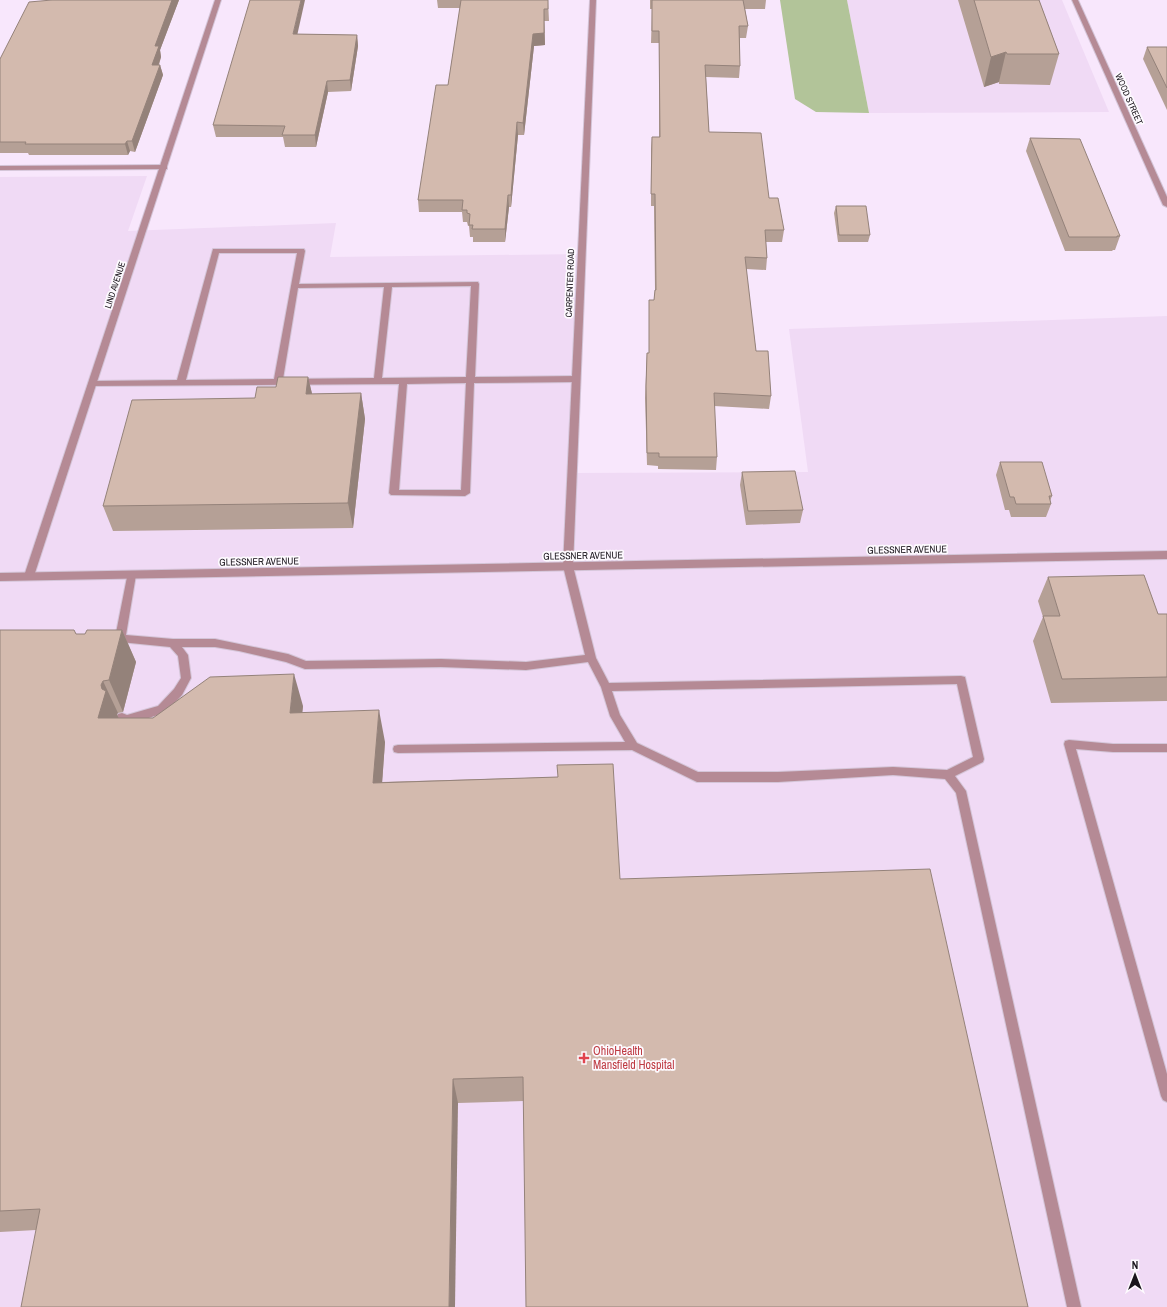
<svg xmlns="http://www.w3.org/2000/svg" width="1167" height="1307" font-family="'Archivo Narrow',sans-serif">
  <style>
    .built { fill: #f0daf5 }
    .forest { fill: #b2c499 }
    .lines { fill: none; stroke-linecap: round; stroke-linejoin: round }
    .service-casing { stroke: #d4c5d8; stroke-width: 2 }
    .minor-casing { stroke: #d4c5d8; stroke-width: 2 }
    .tertiary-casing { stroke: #d4c5d8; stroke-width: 2 }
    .service { fill: #b58a95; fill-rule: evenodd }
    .minor { fill: #b58a95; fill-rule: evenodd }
    .tertiary { fill: #b58a95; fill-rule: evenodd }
    .wall { fill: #b5a096 }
    .shaded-wall { fill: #94827a }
    .building { fill: #d3baae; stroke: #94827a }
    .health-dot { fill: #e0444e; stroke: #fdfafe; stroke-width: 1.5 }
    .labels { text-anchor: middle; stroke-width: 3.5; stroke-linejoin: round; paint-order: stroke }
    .far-street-label { font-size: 9px; fill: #1a151c; stroke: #fdfafe }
    .street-label { font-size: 10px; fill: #1a151c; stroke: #fdfafe }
    .near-health-label { font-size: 12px; fill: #be3a42; stroke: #fdfafe; text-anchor: start }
  </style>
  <rect width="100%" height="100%" fill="#f8e7fc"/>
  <!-- built -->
  <g class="built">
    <path d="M847,0h215l47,112 -240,1z"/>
    <path d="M147,176l-19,55 208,-8 -6,34 253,-3 -13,219 238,-1 -19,-143 378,-13v991h-1167v-1130z"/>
  </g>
  <!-- forest -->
  <path class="forest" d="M780,0h67l22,113 -53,-1 -21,-13z"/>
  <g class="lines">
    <defs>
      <g id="service">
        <path d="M164,165h3v4l-167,1v-4z"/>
        <path d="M213,249h91l1,2 -6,33 179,-2 1,2 -4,93 101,-1 4,3 -4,3 -102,1 -4,110 -5,3 -74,-1 -2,-2 10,-109 -309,2 -1,-2 4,-3 84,-1zM219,253h78l-23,126 -88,1zM471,286l-5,91 -84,1 10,-91zM384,287l-10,91 -91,1 15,-91zM466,383l-5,107h-62l8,-106z"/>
        <path d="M568,562l5,4 23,92 13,25 352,-7 4,1 19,82 -1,3 -28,14 11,15 115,516h-14l-111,-514 -11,-14 -52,-4 -115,7h-81l-65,-32 -234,3 -4,-1 -1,-3 1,-3 4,-1 227,-3 -15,-26 -9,-29 -13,-25 -62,8 -85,-3 -136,2 -19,-7 -47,-11 -24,-4h-33l6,8 3,23 -9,17 -16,17 -20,7 -19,4 -9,-3 -1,-3 1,-3 4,-1 5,2 31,-9 16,-17 7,-11 -3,-22 -8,-9 -50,-5 -4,-1 -1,-3 13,-66 3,-1 5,4 -10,60 47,4h42l73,15 18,7 135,-2 85,3 59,-7 -22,-89zM957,684l16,73 -26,13 -54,-3 -115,5h-80l-61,-29 -17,-28 -8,-24z"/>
        <path d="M1069,740l44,4h54v8h-54l-37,-3 91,325v28l-4,-2 -2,-4 -97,-352 1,-3z"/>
      </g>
      <g id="minor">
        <path d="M215,0h6l-187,576 -5,4 -3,-1 -2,-3z"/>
        <path d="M590,0h6l-23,566 -5,4 -5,-4z"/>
      </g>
      <g id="tertiary">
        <path d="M1072,0h6l89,197v10l-4,-2z"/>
        <path d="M1167,551v8l-1167,22v-8z"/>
      </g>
    </defs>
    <!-- service casing -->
    <use href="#service" class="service-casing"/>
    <!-- minor casing -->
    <use href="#minor" class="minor-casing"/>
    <!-- tertiary casing -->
    <use href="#tertiary" class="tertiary-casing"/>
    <!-- service -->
    <use href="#service" class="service"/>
    <!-- minor -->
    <use href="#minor" class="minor"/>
    <!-- tertiary -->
    <use href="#tertiary" class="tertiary"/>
  </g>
  <!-- wall -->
  <g class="wall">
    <path d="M52,0h127l-19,50 1,7 -2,8h1l3,10 -28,77 -5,-1 -2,4h-99l-1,-2h-28v-94z"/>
    <path d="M437,0h111l1,21h-5l1,24 -11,1 -10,89h-6l-7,72h-2l-4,35h-32v-5h-3l-1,-11h-1l-1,-4h-4l-1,-10h-43l-1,-12 30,-115 12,-77h-22z"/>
    <path d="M650,0h116l-1,9h-20l3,17 -2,12h-6v28l-1,12 -33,-1 3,55 60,66 15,32 -2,12h-16l1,16 -1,12 -20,-1 10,82 15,45 -2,13 -55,-3 3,51 -1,13 -58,-1v-3l-11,-1 -2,-67 2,-45h2v-53h5l1,-10 -1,-84h-3v-57l1,-12h7v-94h-8l1,-34h-2z"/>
    <path d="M958,0h81l20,54 -9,31 -51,-1v-2l-15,5z"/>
    <path d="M297,34l60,1 1,11 -7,45 -23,1 -12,55h-31l-2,-10h-67l-3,-12z"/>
    <path d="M1147,47h20v63l-24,-51z"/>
    <path d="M1030,138l90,98 -5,14h-2l-1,1h-47l-39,-100z"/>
    <path d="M836,206l34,29 -2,7h-30l-4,-29z"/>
    <path d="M308,377l4,17 49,-1 4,26 -12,109 -240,3 -10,-25 152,-108 21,-11z"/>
    <path d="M1000,462l52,34 -2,5 1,3 -5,13h-35l-2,-7h-4l-9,-35z"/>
    <path d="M742,472l61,38 -3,13 -54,2 -6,-40z"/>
    <path d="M1048,577l110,37h9v87l-116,2 -18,-62 10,-24 -5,-16z"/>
    <path d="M0,630h74l2,4h9l37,-4 14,32 -13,50 -5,1 -1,1 1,4h35l150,-12 -1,7 83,29 -3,40 176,-5 55,-13 -89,337 -66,2 -422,127 -36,2z"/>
  </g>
  <!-- shaded-wall -->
  <g class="shaded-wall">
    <path d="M172,0h7l-19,50 1,7 -6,18 -3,-10 3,-19z"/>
    <path d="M301,0h4l-10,45 -2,-11z"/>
    <path d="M544,9l1,36 -11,1 -10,89 -1,-12 10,-89z"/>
    <path d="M357,35l1,11 -7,45 -1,-11z"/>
    <path d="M1006,52l-7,30 -15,5 7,-30z"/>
    <path d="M160,65l3,10 -28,77 -3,-11z"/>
    <path d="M327,81l1,11 -12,55 -1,-12z"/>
    <path d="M517,122l1,13 -7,72v-12z"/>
    <path d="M127,141l3,10 -2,4 -3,-11z"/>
    <path d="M508,195l1,12 -4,35v-13z"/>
    <path d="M308,377l6,25 -8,-8z"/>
    <path d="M361,393l4,26 -12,109 -5,-25z"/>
    <path d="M122,630l14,32 -13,50 -14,-32z"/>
    <path d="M294,674l9,32 -4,38 -9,-31z"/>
    <path d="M103,681l15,32 -1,1 3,8 -22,-4 3,-33z"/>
    <path d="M379,710l6,32 -5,71 -7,-30z"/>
    <path d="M453,1079l5,24 -3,204h-6z"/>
  </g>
  <!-- building -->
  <g class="building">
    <path d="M52,0h120l-17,46h4l-7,19h8l-28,76h-5l-2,3h-100l1,-2h-26v-83l29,-57z"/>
    <path d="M250,0h51l-8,34 64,1 -7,45 -23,1 -12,54h-33l3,-9 -72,-1z"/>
    <path d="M461,0h87v9h-4v24l-11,1 -10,89 -6,-1 -6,73h-3l-3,34h-33l1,-4h-4l1,-11 -3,-1v-3h-5l1,-10h-45l18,-115h12z"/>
    <path d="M652,0h91l5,26h-9l1,40 -35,-1 4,67 52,1 8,65h9l6,32h-19l2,28 -22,-1 11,94h12l3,45 -57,-3 3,64h-58v-4h-12l-1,-67 1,-33h2v-53h5l1,-10h1l-1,-96h-4l1,-57h8l-1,-106h-7z"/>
    <path d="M974,0h65l20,54h-52l-1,-2 -15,5z"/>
    <path d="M1147,47h20v41z"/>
    <path d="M1030,138l50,1 40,97h-3v1h-48z"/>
    <path d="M836,206h30l4,29h-31z"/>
    <path d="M278,377h30l-2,17 55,-1 -13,110 -245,3 29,-106 123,-2 2,-11h19z"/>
    <path d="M1000,462h42l10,34h-3l2,8h-35l-2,-7h-4z"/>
    <path d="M795,471l8,39 -55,1 -6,-39z"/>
    <path d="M1144,575l14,39h9v63l-105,2 -19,-63h17l-12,-39z"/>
    <path d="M0,630h74l2,4h9l2,-4h35l-13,50 -6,1 -2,4 1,4 4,2 -8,27h55l57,-41 84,-3 -4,39 89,-3 -6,73 185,-6 -1,-12 56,-1 7,115 310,-10 98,438h-502l-3,-230 -70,2 -4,228h-428l19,-98 -40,2z"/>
  </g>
  <!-- markers -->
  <path class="health-dot" d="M582 1052h4v4h4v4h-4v4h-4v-4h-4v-4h4z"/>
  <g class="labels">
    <!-- far-street labels -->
    <g class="far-street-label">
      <text transform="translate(1129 99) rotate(66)" y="3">WOOD STREET</text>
      <text transform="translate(570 283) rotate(-88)" y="3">CARPENTER ROAD</text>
      <text transform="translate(115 285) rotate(-72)" y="3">LIND AVENUE</text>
    </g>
    <!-- street labels -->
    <g class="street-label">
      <text transform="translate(907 549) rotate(-1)" y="4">GLESSNER AVENUE</text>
      <text transform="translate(583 555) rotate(-1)" y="4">GLESSNER AVENUE</text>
      <text transform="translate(259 561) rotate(-1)" y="4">GLESSNER AVENUE</text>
    </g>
    <!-- near-health labels -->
    <g class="near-health-label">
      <text x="593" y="1055">OhioHealth<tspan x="593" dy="14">Mansfield Hospital</tspan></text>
    </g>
  </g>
  <!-- north arrow -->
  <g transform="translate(1135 1275)" stroke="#fdfafe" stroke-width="3" paint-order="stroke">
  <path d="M0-3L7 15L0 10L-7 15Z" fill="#1a151c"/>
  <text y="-6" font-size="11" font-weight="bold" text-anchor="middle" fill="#1a151c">N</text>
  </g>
</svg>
